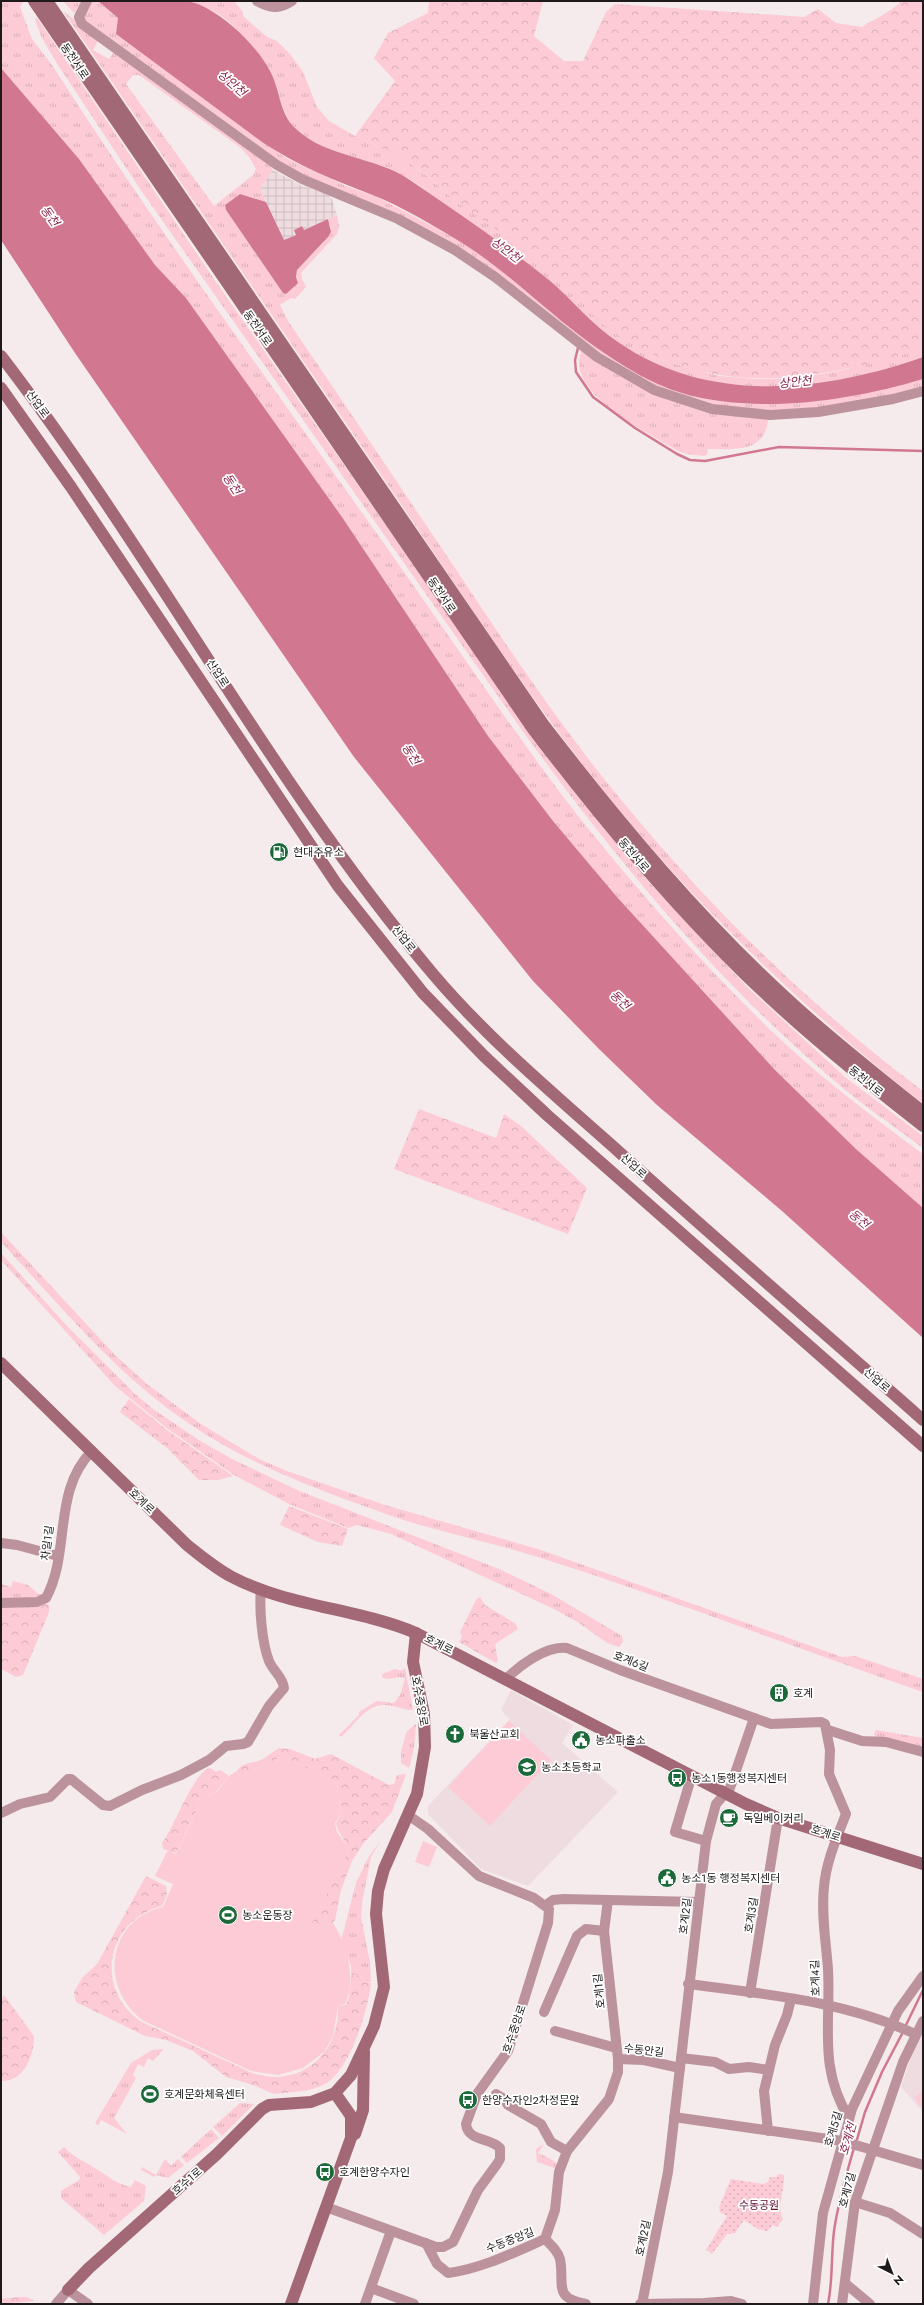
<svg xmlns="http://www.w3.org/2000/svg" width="924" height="2305" font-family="Jost,'Noto Sans KR',sans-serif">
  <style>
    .built { fill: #efdce0 }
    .industrial { fill: url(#industrial-grid) }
    .grass { fill: url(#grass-tufts); fill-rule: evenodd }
    .forest { fill: url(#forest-crowns) }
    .park { fill: url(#park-dots) }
    .pitch { fill: #fdcbd6 }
    .water { fill: #d17890 }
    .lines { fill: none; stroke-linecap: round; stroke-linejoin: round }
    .stream { stroke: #d17890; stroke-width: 2.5 }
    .street { stroke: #bc939c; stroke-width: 10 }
    .secondary { stroke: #a26876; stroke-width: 12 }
    .labels { text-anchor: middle; stroke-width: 3.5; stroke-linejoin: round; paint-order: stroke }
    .street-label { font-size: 11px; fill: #1e1a1b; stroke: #fff }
    .poi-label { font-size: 11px; fill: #1e1a1b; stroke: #fff; text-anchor: start }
    .park-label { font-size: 11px; fill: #5e0d2d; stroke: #fff }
    .water-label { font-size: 12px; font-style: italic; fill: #8b2248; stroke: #fff }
  </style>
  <defs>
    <pattern id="industrial-grid" width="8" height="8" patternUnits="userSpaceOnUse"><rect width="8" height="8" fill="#efdce0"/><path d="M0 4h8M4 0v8" fill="none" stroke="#ccbcc0"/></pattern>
    <pattern id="grass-tufts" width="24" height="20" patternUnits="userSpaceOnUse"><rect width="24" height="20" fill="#fdcbd6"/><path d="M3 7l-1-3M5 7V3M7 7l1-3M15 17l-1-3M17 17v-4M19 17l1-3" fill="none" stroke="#d8aeb7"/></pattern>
    <pattern id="forest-crowns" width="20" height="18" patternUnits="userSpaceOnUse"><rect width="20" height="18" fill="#fdcbd6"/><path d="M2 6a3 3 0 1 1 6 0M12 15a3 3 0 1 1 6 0" fill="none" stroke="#d8aeb7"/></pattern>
    <pattern id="park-dots" width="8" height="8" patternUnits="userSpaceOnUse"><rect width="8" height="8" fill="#fdcbd6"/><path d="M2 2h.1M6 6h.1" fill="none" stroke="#d8aeb7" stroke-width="1.8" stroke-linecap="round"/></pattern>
  </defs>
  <rect width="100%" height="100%" fill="#f5eaec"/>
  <!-- built -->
  <g class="built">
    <path d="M511,1690l62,35 -11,18 56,49 -90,94 -47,-17 -53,-55v-8l82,-87 -9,-9z"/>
    <path d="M923,2034v78l-22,-25 12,-35z"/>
  </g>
  <!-- industrial -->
  <path class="industrial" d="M273,170l30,16 24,7 5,6 5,16 -34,15 -2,-4 -7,4 2,5 -12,5 -24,-51z"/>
  <!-- grass -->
  <g class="grass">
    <path d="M1,1h23l-4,6 12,32 20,26c105,164 220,321 333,480 67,94 130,191 201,281 60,74 125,148 194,213 45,42 94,79 143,115v54l-67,-59 -81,-79 -158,-173 -64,-76 -65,-85 -146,-219 -156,-219 -31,-33 -76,-106 -78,-91z"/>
    <path d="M63,1h35l20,17 -2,16 170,124 60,28 31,11 78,41 36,24 102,83 53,33 35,14 32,8 31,4h32l86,-11 61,-14v9l-104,22 -47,3 -59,-6 -80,-29 -147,-110 -198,-101 -216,-156z"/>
    <path d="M188,1h46l9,11v4l24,21 10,4 13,13 13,18 14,35 12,14 26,15 44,19 31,23 24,22 32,20 57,44 109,90 33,13 34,9 38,3 40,-1 42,-7 84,-22v8c-98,35 -217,48 -306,-15 -24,-17 -43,-41 -66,-60 -32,-26 -66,-50 -100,-73 -15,-10 -28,-22 -43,-31 -36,-22 -82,-21 -113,-50 -9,-9 -11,-19 -16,-30 -8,-17 -17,-36 -27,-51 -8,-12 -26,-30 -39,-36 -8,-4 -17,-5 -25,-10z"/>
    <path d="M63,11l36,28 -6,11 16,9 6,-9 151,111 7,9 -13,19 6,13 -26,-8 -15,11 1,5 57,83 15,-12 -2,-4 1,-7 26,-27 8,-15 -3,-9 9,-4 2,12 -2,7 -36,39 1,6 4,8 -11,12 -4,-1 -11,7 8,16c56,82 111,164 167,247 45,68 91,137 142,202 94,119 204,230 326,321v13c-110,-88 -213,-184 -302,-292 -93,-112 -170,-236 -252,-355 -102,-149 -204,-298 -306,-446zM133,75h6l102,73 8,9 7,12 -3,6 -39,31 -88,-122z"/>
    <path d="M37,18l179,264 344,492 89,108 98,105 98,90 78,59v12c-28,-21 -58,-41 -85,-64 -120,-101 -222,-224 -314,-351l-384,-544 -84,-127 -15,-26 -6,-17z"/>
    <path d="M583,350l53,34 132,35c-2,34 -35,30 -60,30l-1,6 -3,1 -17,-2 -9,-3c-29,-18 -96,-49 -99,-87 0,-5 0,-10 4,-14z"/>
    <path d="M1,1232l114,123 32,29 54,40 58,35 28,12 98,34 156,45 301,107 13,-1 68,23v13c-131,-45 -260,-96 -392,-137 -32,-10 -64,-17 -96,-26 -29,-7 -57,-18 -85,-28 -60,-22 -117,-46 -169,-83 -69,-48 -123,-115 -180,-176z"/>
    <path d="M1,1253l66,73 67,67 19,16 49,33 30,17 65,31 202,79 52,25 71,42 1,6 -4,5 -12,-4 -28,-20 -25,-14 -163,-75 -34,-9 -9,3 -59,-24 -55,-29 -66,-46 -53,-43 -114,-126z"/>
    <path d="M13,1581l15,4 10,9h5l2,3 -44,4v-17l10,3z"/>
    <path d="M405,1668l8,42c-10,0 -21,-6 -31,-5 -18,2 -28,21 -41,32l-2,-2 20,-20v-3l18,-11 16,2 3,-2 5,-8 4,-15c-9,-3 -13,3 -22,0l-1,-4 13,-5 6,2z"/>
    <path d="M416,1724l-2,24 -5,20 -8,-5v-12l6,-20z"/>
    <path d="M876,1730l47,8v12l-47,-13 -2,-3z"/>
    <path d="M381,1840l-10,17 -9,46 -1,14 9,45 1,20 -5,1 -6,-8 -9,1v-10l-9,-23v-6l14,-54 12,-25z"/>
    <path d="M164,2049l-11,12 -5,-3 -4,9 -6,-3 -5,11 3,3 -22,40 13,16 -26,-14 -3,5 -3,-2 36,-60 21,-13z"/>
    <path d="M240,2103l14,1 -32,32 -9,-9z"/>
    <path d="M211,2129l8,9 -32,25 -6,-6z"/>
    <path d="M544,2144l-6,9 13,6 7,6 -1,4 -20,-7 -1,-13z"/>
    <path d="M64,2147c10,11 22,15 34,23 12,7 18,14 33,17l4,-7 11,6 -2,15 -40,34 -43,-37v-7l18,-11 1,-3 -22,-25z"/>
    <path d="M165,2159l6,7 7,-7 6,6 -16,13 -12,-3 -2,2 -13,-7 1,-3 14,8z"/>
  </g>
  <!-- forest -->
  <g class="forest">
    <path d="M429,1h114l-9,35 30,25h19l23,-49 9,-8 189,13 14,-8 18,14 26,4c12,-8 31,-16 39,-26h22v348c-112,33 -214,52 -315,-21 -17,-12 -28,-31 -43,-45 -35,-30 -72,-56 -110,-82 -9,-7 -17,-17 -26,-24 -24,-18 -47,-30 -74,-41l40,-55 -21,-23 14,-25 40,-20z"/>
    <path d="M419,1109l77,29 8,-24 17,12 66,62 -19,46 -174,-65z"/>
    <path d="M129,1399l38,31 66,46 -15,4h-19l-32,-32 -47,-36z"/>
    <path d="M289,1506l59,23 -6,17 -24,-4 -38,-17z"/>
    <path d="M480,1597l5,8 31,19 2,5 -23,15 3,17 -2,2 -37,-21 3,-5 -2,-5 16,-32z"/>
    <path d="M45,1603l4,2v7l-26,63 -7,2 -15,-8v-64z"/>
    <path d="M279,1748l11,1 25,10 16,-5 58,31 5,-1 3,-9 9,-1 -14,38 -29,32 -11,17 -11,29 -6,30 -5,5 -11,4 -9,-2 1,-4 37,-72c-1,-10 -10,-17 -12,-28l5,-10 -4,-30 -55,-27c-14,9 -27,18 -44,14 4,-7 13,-7 20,-9 7,-2 14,-9 21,-13z"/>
    <path d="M210,1768l6,4 4,-2 9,6 -14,17 -6,1 -6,4 -27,55 -13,-4 -1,-6c12,-15 32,-72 48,-75z"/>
    <path d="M146,1876l20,10 1,9 -5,11c-56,14 -69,84 -20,116l108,50c47,18 90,-16 88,-66l8,-1 3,-8 2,-21 9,-1 6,8h5c-3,27 -21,87 -46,101 -15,8 -34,8 -51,10l-21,-9 -27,-8 -33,-26 -27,-11 -21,-4 -69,-34 -2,-10 8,-14 15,-14z"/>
    <path d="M4,1995l30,41c0,20 -10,46 -33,45v-80z"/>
    <path d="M17,2297h10l7,4 -33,3v-5z"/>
  </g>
  <!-- park -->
  <path class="park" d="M778,2174l6,1c1,14 -8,32 -1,44l-6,8 -4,-2 -6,6 -9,-2 -14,-9 -9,13 -8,1 -15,20 -6,-4 21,-34 -7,-4 -1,-5 12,-28 32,5 5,-2 2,-5h7z"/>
  <!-- pitch -->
  <g class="pitch">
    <path d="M509,1721l42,39 -61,66 -42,-39z"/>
    <path d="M282,1756l55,27 4,30 -6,10 2,9 10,14 1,5 -38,76 9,2 14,-6c14,22 24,56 12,81l-7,2 -5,30 -9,16 -21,16 -25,7 -27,-4 -107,-50c-45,-32 -38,-101 19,-114l10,-23 -18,-8 13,-26 8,4 27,-56 6,-4 7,-1 13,-17 9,-6h16z"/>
    <path d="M423,1841l14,6 -8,20 -14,-5z"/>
    <path d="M923,2090v18l-9,-10z"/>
  </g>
  <!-- water -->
  <g class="water">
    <path d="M98,1c19,0 39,0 58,0 10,0 20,-1 30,0 30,4 70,43 84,70 10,18 9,42 25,57 31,30 80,28 115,52 47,32 94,64 139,100 24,20 43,45 69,62 90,63 206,50 305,15v22c-73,22 -167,36 -241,14 -31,-9 -61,-28 -88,-47 -48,-34 -89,-78 -140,-108 -25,-15 -52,-31 -79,-42 -39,-15 -77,-30 -113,-54l-146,-108 2,-16z"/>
    <path d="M1,68l78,91 76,106 31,33 156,219 146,219 65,85 64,76 158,173 81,79 67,59v130l-141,-127 -125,-106 -58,-56 -66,-68 -179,-224 -279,-404 -74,-113z"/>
    <path d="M240,194l26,8 18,38 12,-5 -2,-5 8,-4 2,4 24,-11 3,13 -3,5 -31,33 -1,7 2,6 -12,11 -3,-1 -57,-83 -1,-5z"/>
  </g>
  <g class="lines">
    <!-- stream -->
    <g class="stream">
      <path d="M578,348l-3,12 1,12 17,25 42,31 42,26 13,6 15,1 74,-14 144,4"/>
      <path d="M905,2027l18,-37"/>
      <path d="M856,2143l9,-31 17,-40 21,-40"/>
      <path d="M828,2304c5,-24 3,-49 6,-73 4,-28 12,-56 20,-83"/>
    </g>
    <!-- street -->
    <g class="street">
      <path d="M87,1l-8,16 3,7 195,141 25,14 96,40 57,31 40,27 102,80 57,33 58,19 58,6 48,-3 75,-13 30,-8"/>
      <path d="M257,1c13,7 22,9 35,0"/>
      <path d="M1,1543l16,2 41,11"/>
      <path d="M1,1603l36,-1 9,-4c25,-46 6,-107 46,-147"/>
      <path d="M506,1679c14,-14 41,-34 61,-31l53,22 134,48 -24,70 -14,16 -10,37"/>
      <path d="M754,1718l17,6 50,-2 4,2 5,26 -1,24 17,40c-9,23 -20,48 -22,73 -3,27 2,55 4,82 3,55 -10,99 21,149"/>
      <path d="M828,1730l34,11 24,1 37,10"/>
      <path d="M1,1813l19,-9 30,-7 18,-18h3l32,26 7,1 32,-16 39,-15 28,-15 17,-14 17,-2 5,-2 21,-36 15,-18c-1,-11 -11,-17 -15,-27 -7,-18 -10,-52 -8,-72"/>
      <path d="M608,1900l-4,31 14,128"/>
      <path d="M546,1905l7,-5 11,-1 134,3"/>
      <path d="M688,1984c77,10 157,17 227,50"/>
      <path d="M750,1993l28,-175"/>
      <path d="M544,2012l33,-76 9,-7 18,2"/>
      <path d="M555,2031l61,17"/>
      <path d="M681,2058l34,4 14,7 20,-2 20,3"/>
      <path d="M496,2094l8,5 4,6 33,19 10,18 16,9"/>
      <path d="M674,2117l168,24 81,24"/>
      <path d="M768,2131l-4,-40 11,-46 12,-30 4,-16"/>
      <path d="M855,2202l35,11 33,21"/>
      <path d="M326,2207l110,40h7l10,-5 25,-52 19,-26 3,-5v-11c-10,-11 -32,-6 -34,-24l11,-30 31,-43 40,-128 1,-14 -15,-11 -55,-22 -51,-47 -20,-14"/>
      <path d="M545,2239l10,-29 4,-38 8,-21 42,-52 9,-27v-13l26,1 36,8"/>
      <path d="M426,2243l11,21 11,9c33,-4 67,-21 97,-34 6,6 13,12 15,20 5,25 -8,39 26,45"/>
      <path d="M846,2284l24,20"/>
      <path d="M371,2288l43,16"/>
      <path d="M56,2304l12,-14 20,14"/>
      <path d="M365,2304l26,-73"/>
      <path d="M640,2304l64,-1 27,-2 11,3"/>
      <path d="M642,2304l26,-132 38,-331 -31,-9 16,-54"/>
      <path d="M813,2304l10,-91 29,-104 46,-98 25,-35"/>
      <path d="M842,2304l13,-102 48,-140 20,-41"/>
    </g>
    <!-- secondary -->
    <g class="secondary">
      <path d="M34,1l499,728c57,75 116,147 181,214 64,67 136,126 209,183"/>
      <path d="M47,1l496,723c77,100 158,197 252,282 41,37 84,71 128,106"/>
      <path d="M1,356c153,199 270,426 432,618 55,65 122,121 185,177 101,91 203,179 305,269"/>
      <path d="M1,388l70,99 267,399 85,107 61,63 63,59 376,331"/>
      <path d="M1,1363l186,182c14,11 28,23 45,32 57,30 125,31 184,56l330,171 32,14 145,46"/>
      <path d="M355,2134l8,-24 1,-58"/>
      <path d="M68,2290l21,-22 128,-114 45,-45 7,-4 42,-3 24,-9 16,-18 23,-49 10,-39 -8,-73 2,-23 6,-22 33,-75 8,-47 -1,-33 -11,-52 3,-29"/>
      <path d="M291,2304l60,-166v-22l-16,-23"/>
    </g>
  </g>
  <!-- icons -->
  <defs>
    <symbol id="fuel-disc" viewBox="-11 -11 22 22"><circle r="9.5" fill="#1c6a39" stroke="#fff"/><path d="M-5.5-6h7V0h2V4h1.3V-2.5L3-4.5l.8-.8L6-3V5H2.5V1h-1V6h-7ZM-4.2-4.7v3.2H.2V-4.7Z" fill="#fff"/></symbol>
    <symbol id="building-disc" viewBox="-11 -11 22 22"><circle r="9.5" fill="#1c6a39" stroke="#fff"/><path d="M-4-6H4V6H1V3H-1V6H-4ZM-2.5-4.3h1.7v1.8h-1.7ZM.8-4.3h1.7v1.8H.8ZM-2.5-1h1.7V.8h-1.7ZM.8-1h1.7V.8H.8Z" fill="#fff"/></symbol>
    <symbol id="church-disc" viewBox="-11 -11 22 22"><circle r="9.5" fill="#1c6a39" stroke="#fff"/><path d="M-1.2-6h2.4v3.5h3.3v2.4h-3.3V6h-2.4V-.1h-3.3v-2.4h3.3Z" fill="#fff"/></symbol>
    <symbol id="civic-disc" viewBox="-11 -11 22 22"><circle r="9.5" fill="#1c6a39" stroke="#fff"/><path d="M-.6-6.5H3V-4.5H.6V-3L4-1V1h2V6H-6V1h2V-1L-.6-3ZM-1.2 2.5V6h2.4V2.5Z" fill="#fff"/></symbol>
    <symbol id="school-disc" viewBox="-11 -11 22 22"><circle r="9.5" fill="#1c6a39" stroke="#fff"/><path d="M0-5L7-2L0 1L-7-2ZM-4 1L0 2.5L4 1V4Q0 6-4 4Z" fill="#fff"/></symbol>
    <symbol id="bus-disc" viewBox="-11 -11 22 22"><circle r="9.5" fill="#1c6a39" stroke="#fff"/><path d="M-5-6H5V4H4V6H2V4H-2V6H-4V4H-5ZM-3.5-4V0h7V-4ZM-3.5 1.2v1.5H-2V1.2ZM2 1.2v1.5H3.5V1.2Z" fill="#fff"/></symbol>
    <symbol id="cafe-disc" viewBox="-11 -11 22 22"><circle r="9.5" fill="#1c6a39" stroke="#fff"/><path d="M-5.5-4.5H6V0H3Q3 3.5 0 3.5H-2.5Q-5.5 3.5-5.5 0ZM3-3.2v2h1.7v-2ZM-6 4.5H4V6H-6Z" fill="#fff"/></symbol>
    <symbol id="stadium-disc" viewBox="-11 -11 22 22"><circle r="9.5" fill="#1c6a39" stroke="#fff"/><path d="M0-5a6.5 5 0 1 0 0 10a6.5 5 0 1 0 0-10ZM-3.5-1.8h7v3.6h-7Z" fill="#fff"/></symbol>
  </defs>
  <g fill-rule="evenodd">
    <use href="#fuel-disc" x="268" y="841" width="22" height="22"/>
    <use href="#building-disc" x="768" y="1682" width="22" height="22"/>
    <use href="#church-disc" x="444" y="1723" width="22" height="22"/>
    <use href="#civic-disc" x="570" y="1729" width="22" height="22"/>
    <use href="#school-disc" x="516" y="1756" width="22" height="22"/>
    <use href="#bus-disc" x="666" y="1767" width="22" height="22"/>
    <use href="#cafe-disc" x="718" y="1807" width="22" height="22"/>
    <use href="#civic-disc" x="656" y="1867" width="22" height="22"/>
    <use href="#stadium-disc" x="217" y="1904" width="22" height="22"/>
    <use href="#stadium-disc" x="139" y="2083" width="22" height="22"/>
    <use href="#bus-disc" x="457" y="2089" width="22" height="22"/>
    <use href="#bus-disc" x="314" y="2161" width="22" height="22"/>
  </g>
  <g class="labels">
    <!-- street labels -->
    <g class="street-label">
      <text transform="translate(75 61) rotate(56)" y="4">동천서로</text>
      <text transform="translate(258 328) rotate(55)" y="4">동천서로</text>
      <text transform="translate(38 404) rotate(54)" y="4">산업로</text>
      <text transform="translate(442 595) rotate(56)" y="4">동천서로</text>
      <text transform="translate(218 673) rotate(57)" y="4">산업로</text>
      <text transform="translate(634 855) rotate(49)" y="4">동천서로</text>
      <text transform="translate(404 939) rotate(51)" y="4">산업로</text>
      <text transform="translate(866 1081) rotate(39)" y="4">동천서로</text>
      <text transform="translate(634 1166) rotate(42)" y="4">산업로</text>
      <text transform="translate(877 1380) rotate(41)" y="4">산업로</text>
      <text transform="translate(142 1501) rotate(44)" y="4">호계로</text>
      <text transform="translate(47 1543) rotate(-82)" y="4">차일1길</text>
      <text transform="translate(439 1644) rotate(27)" y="4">호계로</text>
      <text transform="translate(631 1661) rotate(21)" y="4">호계6길</text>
      <text transform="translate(420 1701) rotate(80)" y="4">호수중앙로</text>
      <text transform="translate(826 1833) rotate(18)" y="4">호계로</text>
      <text transform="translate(751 1915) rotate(-81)" y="4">호계3길</text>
      <text transform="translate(685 1916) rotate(-83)" y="4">호계2길</text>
      <text transform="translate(815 1978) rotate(-92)" y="4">호계4길</text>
      <text transform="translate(599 1991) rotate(-96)" y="4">호계1길</text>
      <text transform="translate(514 2029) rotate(-71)" y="4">호수중앙로</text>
      <text transform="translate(644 2050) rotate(7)" y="4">수동안길</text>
      <text transform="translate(833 2129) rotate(-73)" y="4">호계5길</text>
      <text transform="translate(187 2181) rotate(-41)" y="4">호수1로</text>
      <text transform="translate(847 2190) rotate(-75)" y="4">호계7길</text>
      <text transform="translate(643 2238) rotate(-78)" y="4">호계2길</text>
      <text transform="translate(510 2240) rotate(-21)" y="4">수동중앙길</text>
    </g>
    <!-- poi labels -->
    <g class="poi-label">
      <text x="293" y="856">현대주유소</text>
      <text x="793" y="1697">호계</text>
      <text x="469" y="1738">북울산교회</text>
      <text x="595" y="1744">농소파출소</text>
      <text x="541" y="1771">농소초등학교</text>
      <text x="691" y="1782">농소1동행정복지센터</text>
      <text x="743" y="1822">독일베이커리</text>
      <text x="681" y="1882">농소1동 행정복지센터</text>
      <text x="242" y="1919">농소운동장</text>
      <text x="164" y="2098">호계문화체육센터</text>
      <text x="482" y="2104">한양수자인2차정문앞</text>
      <text x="339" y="2176">호계한양수자인</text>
    </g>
    <!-- park labels -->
    <g class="park-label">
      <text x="759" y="2209">수동공원</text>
    </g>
    <!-- water labels -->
    <g class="water-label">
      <text transform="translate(232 83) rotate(41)" y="4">상안천</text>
      <text transform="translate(50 216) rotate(54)" y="4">동천</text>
      <text transform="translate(506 250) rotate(37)" y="4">상안천</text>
      <text transform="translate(795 382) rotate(-6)" y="4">상안천</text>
      <text transform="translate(232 484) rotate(56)" y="4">동천</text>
      <text transform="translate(411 754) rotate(57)" y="4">동천</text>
      <text transform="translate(620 1000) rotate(43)" y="4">동천</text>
      <text transform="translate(859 1219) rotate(40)" y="4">동천</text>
      <text transform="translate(848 2139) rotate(-74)" y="4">호계천</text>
    </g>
  </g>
  <!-- border -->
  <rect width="924" height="2305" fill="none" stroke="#1e1a1b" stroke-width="4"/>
  <!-- north arrow -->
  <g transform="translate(892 2273) rotate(138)" stroke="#ffffff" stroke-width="3" paint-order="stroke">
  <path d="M0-3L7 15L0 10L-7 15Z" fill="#1e1a1b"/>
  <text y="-6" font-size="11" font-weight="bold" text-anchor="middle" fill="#1e1a1b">N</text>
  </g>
</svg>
